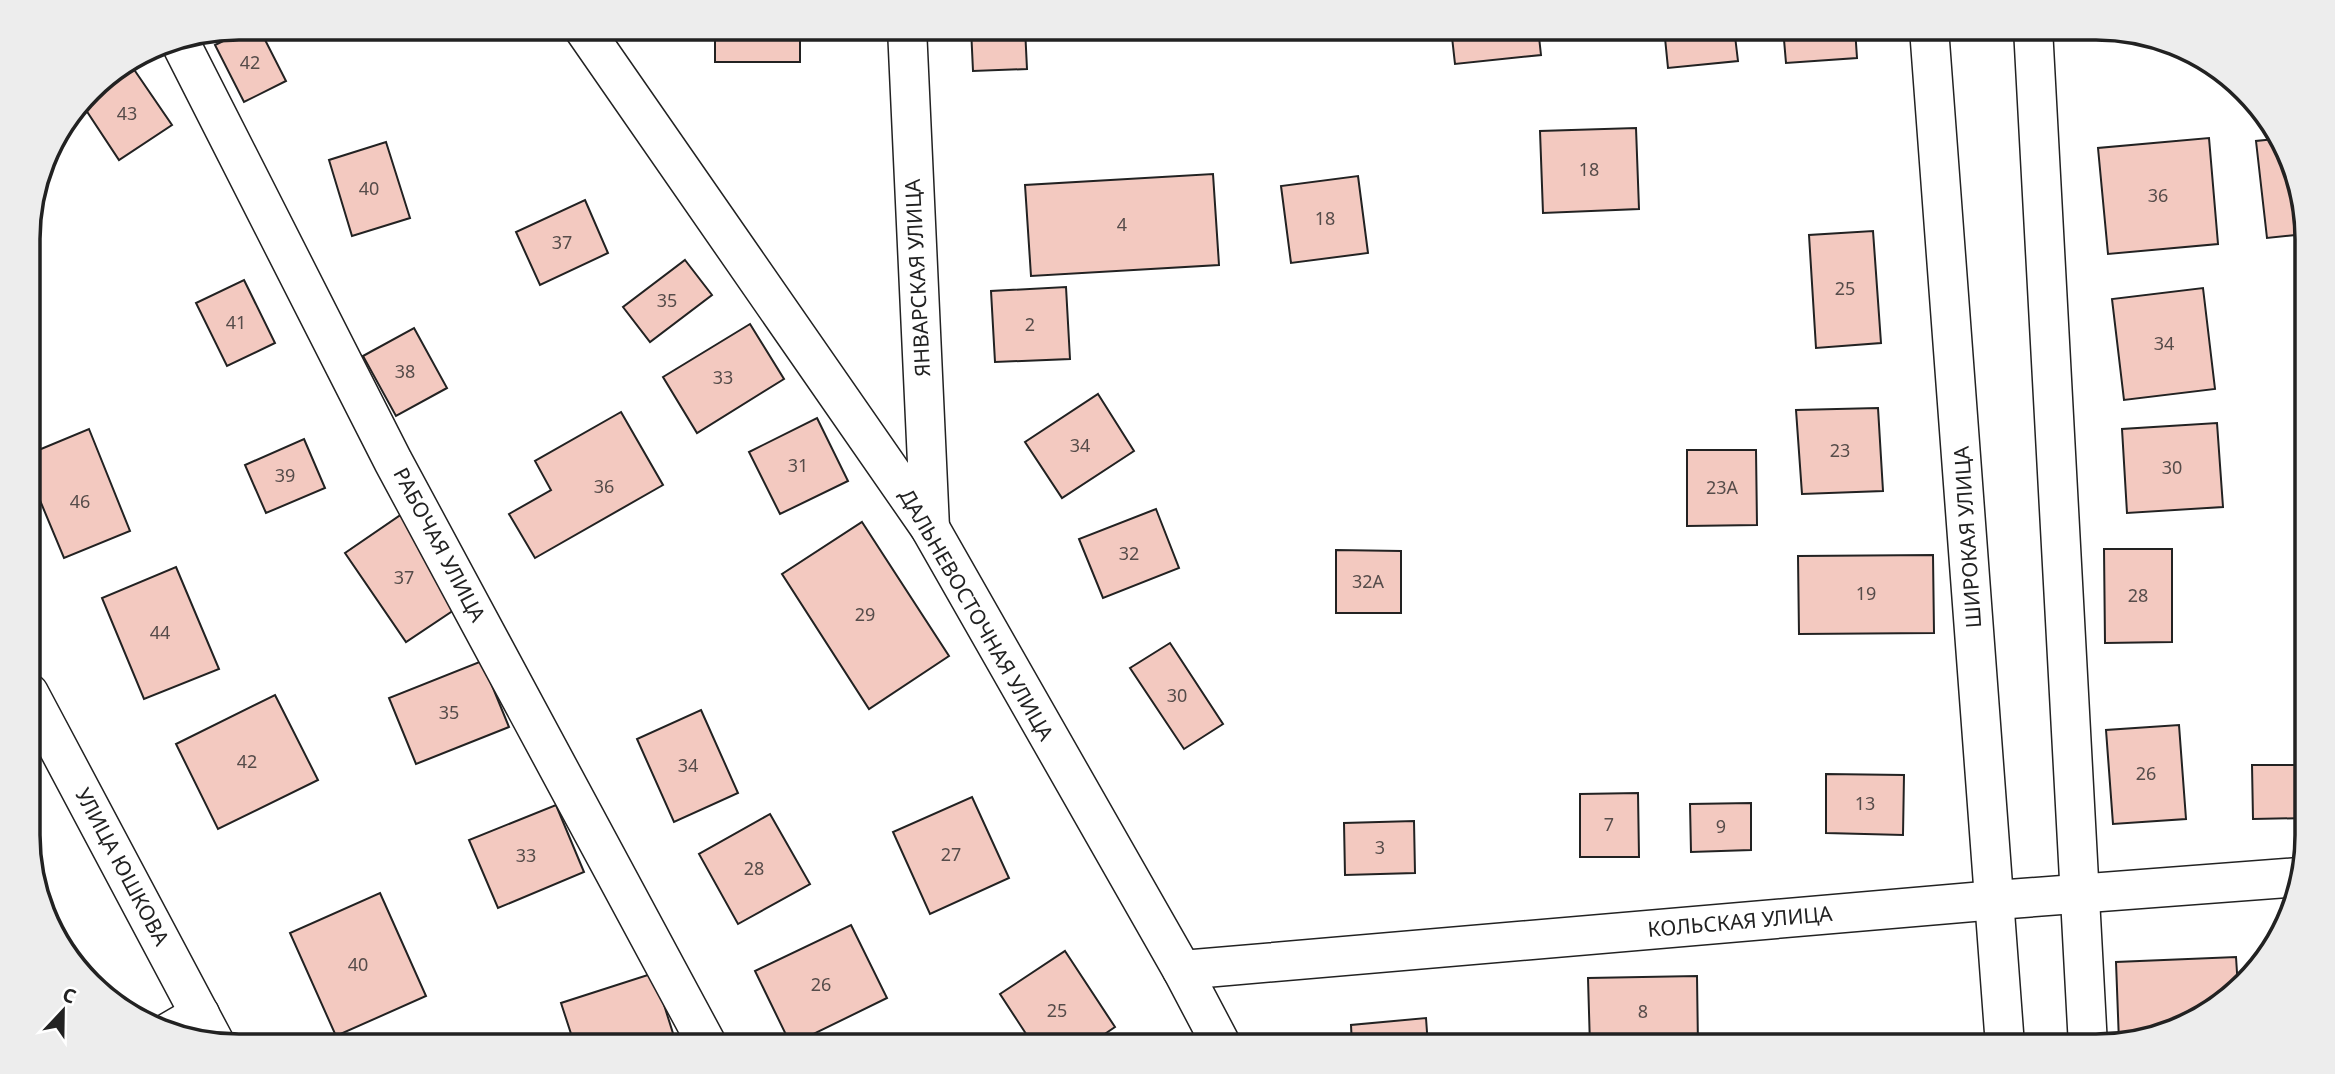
<svg xmlns="http://www.w3.org/2000/svg" width="2335" height="1074" font-family="'Noto Sans',sans-serif">
  <style>
    .building { fill: #f3c9c0; stroke: #222; stroke-width: 2 }
    .lines { fill: none; stroke-linecap: round; stroke-linejoin: round }
    .street-casing { stroke: #222; stroke-width: 41 }
    .street { stroke: #fff; stroke-width: 38 }
    .labels { text-anchor: middle; stroke-width: 5; stroke-linejoin: round; paint-order: stroke }
    .number-label { font-size: 18px; fill: #564c4a }
    .street-label { font-size: 21px; fill: #222; stroke: #fff }
    .rim { fill: none; stroke: #222; stroke-width: 3.5 }
  </style>
  <rect width="100%" height="100%" fill="#fff"/>
  <!-- building -->
  <g class="building">
    <path d="M250,28h9l27,53 -42,21 -29,-57z"/>
    <rect x="715" y="28" width="85" height="34"/>
    <path d="M971,28h54l2,41 -54,2z"/>
    <path d="M1451,28h87l3,27 -86,9z"/>
    <path d="M1664,28h70l4,33 -70,7z"/>
    <path d="M1783,28h72l2,30 -71,5z"/>
    <path d="M133,68l39,57 -53,35 -37,-56z"/>
    <path d="M1636,128l3,81 -96,4 -3,-82z"/>
    <path d="M2209,138l9,106 -110,10 -10,-106z"/>
    <path d="M2275,139l30,73v22l-38,4 -11,-97z"/>
    <path d="M386,142l24,76 -58,18 -23,-76z"/>
    <path d="M1213,174l6,91 -188,11 -6,-91z"/>
    <path d="M1358,176l10,77 -77,10 -10,-77z"/>
    <path d="M585,200l23,53 -68,32 -24,-53z"/>
    <path d="M1873,231l8,112 -65,5 -7,-113z"/>
    <path d="M685,260l27,35 -62,47 -27,-35z"/>
    <path d="M244,280l31,63 -48,23 -31,-63z"/>
    <path d="M1066,287l4,72 -75,3 -4,-71z"/>
    <path d="M2203,288l12,101 -91,11 -12,-101z"/>
    <path d="M750,324l34,55 -87,54 -34,-56z"/>
    <path d="M414,328l33,60 -51,28 -33,-60z"/>
    <path d="M1098,394l36,57 -72,47 -37,-56z"/>
    <path d="M1878,408l5,83 -81,3 -6,-84z"/>
    <path d="M621,412l42,73 -128,73 -26,-44 42,-24 -16,-29z"/>
    <path d="M817,418l31,63 -68,33 -31,-62z"/>
    <path d="M2217,423l6,84 -96,6 -5,-84z"/>
    <path d="M89,429l41,102 -66,27 -35,-84v-20z"/>
    <path d="M304,439l21,49 -59,25 -21,-48z"/>
    <path d="M1687,450h69l1,75 -70,1z"/>
    <path d="M1156,509l23,59 -76,30 -24,-59z"/>
    <path d="M402,514l61,90 -57,38 -61,-89z"/>
    <path d="M862,522l87,134 -80,53 -87,-135z"/>
    <path d="M2104,549h68v93l-67,1z"/>
    <path d="M1336,550l65,1v62h-65z"/>
    <path d="M1933,555l1,78 -135,1 -1,-78z"/>
    <path d="M176,567l43,102 -75,30 -42,-101z"/>
    <path d="M1170,643l53,81 -39,25 -54,-81z"/>
    <path d="M482,661l27,66 -93,37 -27,-66z"/>
    <path d="M275,695l43,85 -100,49 -42,-85z"/>
    <path d="M701,710l37,83 -64,29 -37,-83z"/>
    <path d="M2179,725l7,94 -73,5 -7,-94z"/>
    <path d="M2252,765h55v53l-54,1z"/>
    <path d="M1826,774l78,1 -1,60 -77,-2z"/>
    <path d="M1638,793l1,64h-59v-63z"/>
    <path d="M972,797l37,81 -79,36 -37,-82z"/>
    <path d="M1751,803v47l-60,2 -1,-48z"/>
    <path d="M556,805l28,67 -86,36 -29,-68z"/>
    <path d="M770,814l40,70 -72,40 -39,-70z"/>
    <path d="M1414,821l1,52 -70,2 -1,-52z"/>
    <path d="M380,893l46,103 -90,40 -46,-103z"/>
    <path d="M851,925l36,73 -96,47 -36,-74z"/>
    <path d="M1065,951l50,76 -28,19h-53l-34,-52z"/>
    <path d="M2236,957l2,31 -24,22 -95,32 -3,-80z"/>
    <path d="M654,973l23,73h-102l-14,-43z"/>
    <path d="M1697,976l1,70h-108l-2,-68z"/>
    <path d="M1426,1018l2,28h-76l-1,-21z"/>
  </g>
  <g class="lines">
    <defs>
      <g id="street">
        <path d="M583,28l347,500 252,442 40,76"/>
        <path d="M907,28l23,500"/>
        <path d="M1929,28l76,1018"/>
        <path d="M2033,28l55,1018"/>
        <path d="M179,40l214,421 315,585"/>
        <path d="M29,693l185,348"/>
        <path d="M1182,970l814,-70 303,-23"/>
        <path d="M169,1032l31,-18"/>
      </g>
    </defs>
    <!-- street casing -->
    <use href="#street" class="street-casing"/>
    <!-- street -->
    <use href="#street" class="street"/>
  </g>
  <g class="labels">
    <!-- number labels -->
    <g class="number-label">
      <text x="250" y="69">42</text>
      <text x="127" y="120">43</text>
      <text x="1589" y="176">18</text>
      <text x="369" y="195">40</text>
      <text x="2158" y="202">36</text>
      <text x="1325" y="225">18</text>
      <text x="1122" y="231">4</text>
      <text x="562" y="249">37</text>
      <text x="1845" y="295">25</text>
      <text x="667" y="307">35</text>
      <text x="236" y="329">41</text>
      <text x="1030" y="331">2</text>
      <text x="2164" y="350">34</text>
      <text x="405" y="378">38</text>
      <text x="723" y="384">33</text>
      <text x="1080" y="452">34</text>
      <text x="1840" y="457">23</text>
      <text x="798" y="472">31</text>
      <text x="2172" y="474">30</text>
      <text x="285" y="482">39</text>
      <text x="604" y="493">36</text>
      <text x="1722" y="494">23А</text>
      <text x="80" y="508">46</text>
      <text x="1129" y="560">32</text>
      <text x="404" y="584">37</text>
      <text x="1368" y="588">32А</text>
      <text x="1866" y="600">19</text>
      <text x="2138" y="602">28</text>
      <text x="865" y="621">29</text>
      <text x="160" y="639">44</text>
      <text x="1177" y="702">30</text>
      <text x="449" y="719">35</text>
      <text x="247" y="768">42</text>
      <text x="688" y="772">34</text>
      <text x="2146" y="780">26</text>
      <text x="1865" y="810">13</text>
      <text x="1609" y="831">7</text>
      <text x="1721" y="833">9</text>
      <text x="1380" y="854">3</text>
      <text x="951" y="861">27</text>
      <text x="526" y="862">33</text>
      <text x="754" y="875">28</text>
      <text x="358" y="971">40</text>
      <text x="821" y="991">26</text>
      <text x="1057" y="1017">25</text>
      <text x="1643" y="1018">8</text>
    </g>
    <!-- street labels -->
    <g class="street-label">
      <text transform="translate(918 278) rotate(-93)" y="7">ЯНВАРСКАЯ УЛИЦА</text>
      <text transform="translate(1968 537) rotate(-94)" y="7">ШИРОКАЯ УЛИЦА</text>
      <text transform="translate(439 545) rotate(62)" y="7">РАБОЧАЯ УЛИЦА</text>
      <text transform="translate(976 615) rotate(60)" y="7">ДАЛЬНЕВОСТОЧНАЯ УЛИЦА</text>
      <text transform="translate(122 867) rotate(62)" y="7">УЛИЦА ЮШКОВА</text>
      <text transform="translate(1740 922) rotate(-5)" y="7">КОЛЬСКАЯ УЛИЦА</text>
    </g>
  </g>
  <!-- crop -->
  <path d="M0 0H2335V1074H0ZM239 40H2096A199 199 0 0 1 2295 239V835A199 199 0 0 1 2096 1034H239A199 199 0 0 1 40 835V239A199 199 0 0 1 239 40Z" fill="#ededed" fill-rule="evenodd"/>
  <path class="rim" d="M239 40H2096A199 199 0 0 1 2295 239V835A199 199 0 0 1 2096 1034H239A199 199 0 0 1 40 835V239A199 199 0 0 1 239 40Z"/>
  <!-- north arrow -->
  <g transform="translate(63 1011) rotate(22)" stroke="#ffffff" stroke-width="5" paint-order="stroke">
  <path d="M0-5L12 26L0 18L-12 26Z" fill="#222222"/>
  <text y="-10" font-size="19" font-weight="bold" text-anchor="middle" fill="#222222">С</text>
  </g>
</svg>
